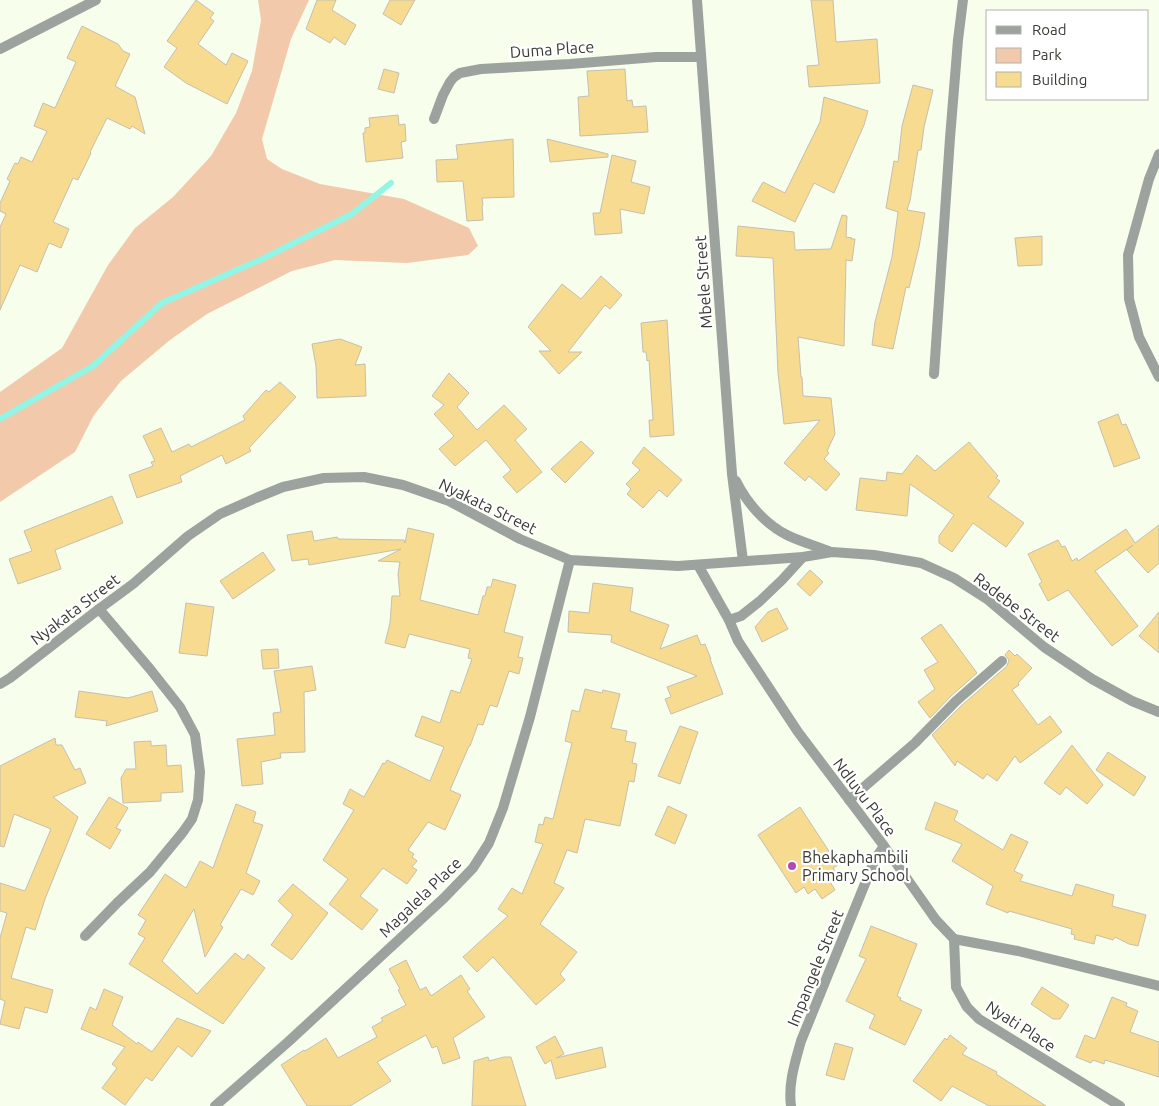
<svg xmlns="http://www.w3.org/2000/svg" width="1159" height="1106" font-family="Ubuntu,sans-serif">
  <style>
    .green { fill: #f2caab }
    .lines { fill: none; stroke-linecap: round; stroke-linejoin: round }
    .stream { stroke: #91f6e5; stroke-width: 6 }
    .building { fill: #f7db90; stroke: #c5bfae }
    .minor { stroke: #9ca29d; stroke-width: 10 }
    .poi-dot { fill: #b24cb0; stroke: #fff; stroke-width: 2 }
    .labels { text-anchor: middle; stroke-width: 4.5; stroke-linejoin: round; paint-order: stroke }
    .street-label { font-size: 16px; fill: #393b34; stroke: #fff }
    .poi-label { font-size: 16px; fill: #393b34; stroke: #fff; text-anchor: start }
  </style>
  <rect width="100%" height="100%" fill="#f8feec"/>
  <!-- green -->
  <path class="green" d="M258,0h51l-18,39 -29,100 5,20 15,10 38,15 84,15 65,29 9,18 -10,9 -61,8 -72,-3 -43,11 -85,43 -37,26 -49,41 -27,34 -19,37 -75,50v-110l62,-44 46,-83 27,-37 38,-31 38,-41 25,-43 16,-42 9,-51z"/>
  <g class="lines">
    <!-- stream -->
    <path class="stream" d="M0,419l93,-53 69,-63 102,-45 88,-44 39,-31"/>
  </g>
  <!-- building -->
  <g class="building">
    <path d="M196,0l18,13 -4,5 4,3 -16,23 28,21 6,-12 16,8 -21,43 -41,-21 -22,-16 13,-19 -10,-7z"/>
    <path d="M317,0h19l-4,10 24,15 -11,20 -11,-8 -4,6 -24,-14z"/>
    <path d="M390,0h25l-14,25 -18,-11z"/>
    <path d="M811,0h22l3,42 41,-3 3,44 -71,4 -2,-21 12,-1z"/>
    <path d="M82,26l36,18 5,7 7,3 -15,32 20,11 10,37 -13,-8 -2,3 -23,-11 -17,34 1,1 -13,27 -5,-2 -20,44 16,7 -8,19 -12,-5 -12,29 -17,-7 -20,45v-83l6,-13 -6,-3v-8l10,-22 -3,-2 8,-16 3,1 3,-7 11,5 15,-31 -13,-5 9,-23 12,5 21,-46 -9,-4z"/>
    <path d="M384,69l15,4 -5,20 -16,-4z"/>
    <path d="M625,69l2,32 5,-1 1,7 13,-1 2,26 -68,4 -2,-39 11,-1 -2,-25z"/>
    <path d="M913,85l20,5 -9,37 -3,23h-3l-8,51 -3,9 18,3 -6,34 -10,41 -3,-1 -13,62 -21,-4 3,-23 17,-65 6,-45 -12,-4 8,-47 4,1 4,-36z"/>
    <path d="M824,97l44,14 -4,14 -30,68 -20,-10 -19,39 -43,-21 11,-19 22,11 35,-71z"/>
    <path d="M398,115l1,10 6,-1 1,17 -5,1 2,16 -37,4 -3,-29h2v-5l5,-1 -1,-9z"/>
    <path d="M513,139l1,58 -32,1 1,7h-1l1,15 -16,1 -4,-40 -26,1 -1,-22 22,-1 -2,-14z"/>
    <path d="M547,139l61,15v3l-58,5z"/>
    <path d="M612,155l24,6 -5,21 19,5 -6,27 -24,-5 2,24 -27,2 -2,-22h7z"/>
    <path d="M842,215l5,1 -1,21 6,1 -1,1h4l-3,22 -6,-1 -2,86 -46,-9 3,40h1l1,19 28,2 4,36 -8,17 2,2 -5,6 16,15 -14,17 -17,-15 -4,5 -21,-18 36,-43 -36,4 -6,-51 -5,-115 -37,-2 2,-30 56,6 1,18 36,-1z"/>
    <path d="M1042,236v29l-24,1 -3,-28z"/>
    <path d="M601,276l21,19 -12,14 -5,-4 -37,47h14l-23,22 -20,-23h12l-23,-24 34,-43 19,15z"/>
    <path d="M667,320l7,115 -24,2 -1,-17h4l-4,-60 -2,1 -1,-9h-3l-2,-29z"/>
    <path d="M340,339l22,8 -7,18 10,-1 1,32 -49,2 -1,-32 -4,-22z"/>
    <path d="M449,373l20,20 -12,14 20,23 27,-25 23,24 -12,11 27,32 -25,21 -14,-16 8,-7 -25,-30 -31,26 -16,-17 15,-13 -20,-22 10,-9 -12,-9z"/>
    <path d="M280,382l16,15 -47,51 2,3 -25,13 -4,-9 -42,21 2,6 -45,16 -8,-23 24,-9 -2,-4 4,-1 -12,-25 18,-8 11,24 17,-8 2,3 54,-27 -2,-4 23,-26 3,2z"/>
    <path d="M1118,414l4,11 4,-1 14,34 -26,9 -16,-45z"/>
    <path d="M581,441l13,12 -29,30 -14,-14z"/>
    <path d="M969,442l29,34 -2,2 4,3 -12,16 36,26 -18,24 -33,-24 -21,29 -13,-9v-7l15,-21 -44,-31 -3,32 -51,-6 4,-32 26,3 1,-9 15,2 15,-19 18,16z"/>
    <path d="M644,447l38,33 -15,17 -8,-7 -16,18 -16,-14 4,-5 -5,-5 14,-14 -8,-7z"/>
    <path d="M112,496l11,27 -68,27 6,19 -43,15 -9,-25 23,-8 -8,-20z"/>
    <path d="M1159,525v38l-11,10 -21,-23 6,-5 -38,26 43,55 -26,20 -44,-56 -20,11 -9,-17 3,-2 -14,-28 30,-14 4,7 3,-1 7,15 5,-3 1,3 48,-32 9,14z"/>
    <path d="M408,528l26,6 -14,66 58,15 5,-19h2l2,-9h4l2,-8 23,6 -12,47 19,5 -5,20 5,1 -4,16 -10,-3 -12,36 -7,-2 -7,20 -5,-1 -8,22h-1l-19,44 11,5 -16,35 -17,-8 -20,28 6,4 -2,3 5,4 -5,6 5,3 -10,14 -24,-16 -23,28 18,14 -16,20 -33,-26 19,-25 -25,-19 31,-50 -11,-6 7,-15 14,8 19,-34 2,1 2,-4 43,21 14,-34 -29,-11 7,-20 18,7 11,-33 9,3 12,-34 -4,-1 2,-9 -61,-15 -4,14 -20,-5 5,-20 2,-27h8l-2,-22 2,-12 -22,-1 23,-12 -92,16 -1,-6 -16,2 -5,-26 25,-4 2,10 23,-4 1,2 66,1 1,3z"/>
    <path d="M263,552l12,18 -42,29 -13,-18z"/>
    <path d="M810,570l13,12 -13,14 -13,-12z"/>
    <path d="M593,583l40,5 -3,23 39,14 -9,24 37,-14 4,10 4,-1 6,15h-1l13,35 -52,20 -6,-15 6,-2 -4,-10 30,-11 -86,-34 1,-7 -44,-3 1,-21 20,2z"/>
    <path d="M186,603l28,4 -7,49 -28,-3z"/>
    <path d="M777,608l11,21 -26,13 -7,-15 13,-15z"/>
    <path d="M1159,612v41l-20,-17z"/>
    <path d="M941,624l36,49 -26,23 -21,22 -12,-16 17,-13 -11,-19 14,-8 -17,-24z"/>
    <path d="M278,649l1,19 -16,1 -2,-19z"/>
    <path d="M1009,650l6,6 2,-2 15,14 -14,15 1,2 -7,5 26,35 12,-9 12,16 -42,31 -5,-7 -18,25 -10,-7 -4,5 -26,-18 -2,5 -23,-31 29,-29 46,-40 2,-6 -4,-5z"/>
    <path d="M312,666l4,24 -12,2 1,60 -25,1 1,5 -20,4 2,22 -21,2 -5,-47 38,-4 -2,-22 8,-1 -7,-41z"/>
    <path d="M585,689l17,4 1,-3 17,4 -9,34 16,3 -2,10 11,2 -4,20 5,1 -3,18 -5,-1 -9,45 -35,-7 -8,34 -10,-3 -13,33 10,5 -24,36 37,28 -17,22 5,6 -29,25 -43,-48 -16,15 -14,-15 45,-41 -10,-7 14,-21 10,6 21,-50 -8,-2 4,-18 4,1 2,-8 8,2 19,-76 -7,-2 7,-31 7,2z"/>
    <path d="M79,691l49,7 24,-7 6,20 -52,15 1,-5 -32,-4z"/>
    <path d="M680,726l18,6 -18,52 -22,-8z"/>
    <path d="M55,738l1,7h6l13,25 5,-2 6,15 -33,14 25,20 -33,82 -10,31 -9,-3 -15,51 42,12 -6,23 -22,-6 -6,22 -19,-5 5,-23 -5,-2v-61l7,-25 -7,-2v-28l25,8 26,-62 -37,-15 -10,33 -4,-1v-80z"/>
    <path d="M151,741v5l15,-1 1,21 14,-1 2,27 -22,1v8l-38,2 -2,-25 5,-9h10l-2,-27z"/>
    <path d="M1072,745l31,40 -16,19 -21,-17 -6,8 -16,-12z"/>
    <path d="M1108,752l38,25 -12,19 -38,-26z"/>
    <path d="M109,797l19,11 -12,20 5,2 -11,19 -24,-15z"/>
    <path d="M935,802l23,9 -4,9 49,30 8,-16 17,8 -14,29 9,4 -3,6 52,15 4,-12 38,11 -2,11 34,9 -8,31 -9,-2 -14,-7 -2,3 -17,-5 -2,9 -20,-5 1,-4 -4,-1 1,-5 -63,-18 -1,2 -22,-9 7,-18 -41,-25 10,-17 -37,-15z"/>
    <path d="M236,804l20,8 -3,10 10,3 -17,48 14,8 -7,14 -12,-6 -21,36 3,2 -18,30 -11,-48 -32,52 35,33 38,-41 9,7 4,-6 17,14 -42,56 -94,-60 16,-26 -7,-4 8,-14 -8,-5 27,-41 21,14 14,-27 13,7z"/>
    <path d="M668,806l19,9 -12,29 -20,-9z"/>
    <path d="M800,807l38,58 -5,3 4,6 -8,6 6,10 -13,9 -7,-10 -7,5 -4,-7 -8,6 -38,-58z"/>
    <path d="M293,884l35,29 -36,47 -21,-15 22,-30 -15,-14z"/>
    <path d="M871,926l46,18 -20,52 4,2 -1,2 22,10 -17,35 -36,-17 6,-13 -29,-14 20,-42 -7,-3z"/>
    <path d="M406,960l14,30 6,-3 5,9 30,-21 9,14 -3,2 18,26 -32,21 7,20 -17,6 -6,-18 -5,2 -6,-13 -49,27 14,19 -41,25h-43l-26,-41 23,-15 1,1 21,-13 12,20 39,-21 -5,-10 11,-6 -2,-3 25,-13 -8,-15 2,-1 -11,-20z"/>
    <path d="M1042,987l27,18 -9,14h-7l-22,-15z"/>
    <path d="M104,989l19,8 -11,28 25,19 1,-2 14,10 25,-34 34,13 -19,26 -14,-11 -26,35 -6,-4 -21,28 -23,-17 15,-20 -5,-4 13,-17 -44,-18 9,-22 6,3z"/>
    <path d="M1112,997l15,6 -1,3 12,5 -8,21 29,10v35l-54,-17 -1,4 -11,-4 -2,3 -15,-6 9,-22 10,4z"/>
    <path d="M950,1035l17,13 -5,6 35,18 -1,2 50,32h-57l-37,-20 -11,15 -28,-20 32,-43 2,2z"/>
    <path d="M555,1036l9,18 -8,4 46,-11 4,20 -50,12 -5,-19 -6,4 -9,-17z"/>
    <path d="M835,1043l18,5 -9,32 -18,-5z"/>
    <path d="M488,1057l1,4 15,-4h7l15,49h-54l2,-45z"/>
  </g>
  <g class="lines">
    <!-- minor -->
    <g class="minor">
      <path d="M697,0l35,474 11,87"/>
      <path d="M0,49l96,-49"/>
      <path d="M434,119l9,-24 7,-13 4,-5 6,-4 21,-4 89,-5 86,-7h45"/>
      <path d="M1159,154l-10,25 -21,76 1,44 10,38 20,40"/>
      <path d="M934,374l16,-236 8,-98 5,-40"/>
      <path d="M736,481c11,22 29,43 51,54 14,7 30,11 44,17"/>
      <path d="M698,565l31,55 9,21 60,91 86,114 52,74 18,19 64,12 141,35"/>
      <path d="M729,620l12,-4 19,-15 22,-21 21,-23"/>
      <path d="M0,684l10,-6 89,-69 34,-25 55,-48 32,-22 36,-16 27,-11 41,-9 40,-1 39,8 46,16 71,38 50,21 108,6 125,-9 29,-5 42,3 47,8 33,15 33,21 57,48 48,32 40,22 27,11"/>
      <path d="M849,800l66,-57 41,-42 46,-40"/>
      <path d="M85,936l32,-33 33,-31 33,-40 9,-13 6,-19 2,-28 -5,-37 -15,-28 -30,-38 -51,-60"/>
      <path d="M954,939l2,48 11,20 12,12 141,87"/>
      <path d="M215,1106l73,-64 156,-144 29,-30 16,-25 14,-35 27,-91 40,-157"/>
      <path d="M791,1106c-3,-23 4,-43 10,-65l74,-182 9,-13"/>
    </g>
  </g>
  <!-- markers -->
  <circle class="poi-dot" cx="792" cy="866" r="5"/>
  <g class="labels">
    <!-- street labels -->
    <g class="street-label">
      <text transform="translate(552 49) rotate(-4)" y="6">Duma Place</text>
      <text transform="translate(703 282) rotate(-94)" y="6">Mbele Street</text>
      <text transform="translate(488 506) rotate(26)" y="6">Nyakata Street</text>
      <text transform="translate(1017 607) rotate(37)" y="6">Radebe Street</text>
      <text transform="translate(75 609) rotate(-37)" y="6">Nyakata Street</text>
      <text transform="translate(865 797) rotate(53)" y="6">Ndluvu Place</text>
      <text transform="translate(420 897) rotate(-44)" y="6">Magalela Place</text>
      <text transform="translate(815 968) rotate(-68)" y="6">Impangele Street</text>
      <text transform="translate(1021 1026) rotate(33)" y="6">Nyati Place</text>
    </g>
    <!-- poi labels -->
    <g class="poi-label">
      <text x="802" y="863">Bhekaphambili<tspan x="802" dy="18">Primary School</tspan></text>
    </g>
  </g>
  <!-- legend -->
  <rect x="986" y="10" width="162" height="90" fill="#ffffff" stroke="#b0b1ae"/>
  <rect x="996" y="26" width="25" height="8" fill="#9ca29d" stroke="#b0b1ae"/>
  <text x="1032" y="35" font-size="15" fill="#393b34">Road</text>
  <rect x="996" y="48" width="25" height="15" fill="#f2caab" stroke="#b0b1ae"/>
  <text x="1032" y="60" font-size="15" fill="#393b34">Park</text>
  <rect x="996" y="72" width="25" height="15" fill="#f7db90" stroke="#b0b1ae"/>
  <text x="1032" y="85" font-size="15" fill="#393b34">Building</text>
</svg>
